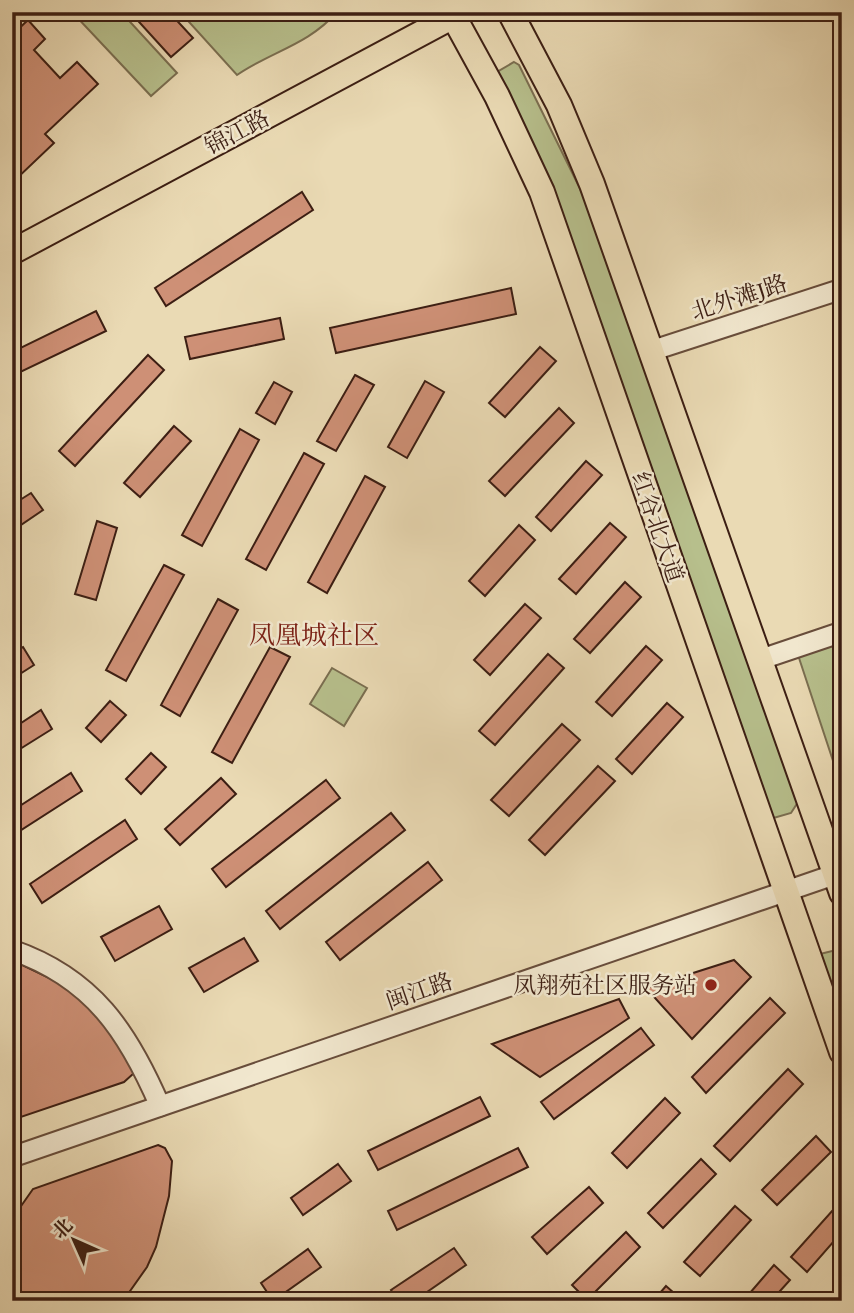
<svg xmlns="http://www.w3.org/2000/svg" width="854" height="1313" font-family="'Gentium Book Plus','Noto Serif SC',serif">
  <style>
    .green { fill: #b7bf8c; stroke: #7a6e50; stroke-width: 2 }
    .building { fill: #ce9076; stroke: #3c1e13; stroke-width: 2 }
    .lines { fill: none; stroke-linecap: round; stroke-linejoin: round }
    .minor-casing { stroke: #684d3b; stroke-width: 23 }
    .major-casing { stroke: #3c1e13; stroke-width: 28 }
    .minor { stroke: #f1e7ce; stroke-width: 19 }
    .major { stroke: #eadab4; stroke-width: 24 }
    .poi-dot { fill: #8f2418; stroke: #f1e7ce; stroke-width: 2.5 }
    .labels { text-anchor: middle; stroke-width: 5; stroke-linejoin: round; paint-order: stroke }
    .street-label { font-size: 23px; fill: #3c1e13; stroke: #f1e7ce }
    .poi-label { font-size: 23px; fill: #3c1e13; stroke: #f1e7ce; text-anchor: end }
    .quarter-label { font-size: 26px; fill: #7a1f14; stroke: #f1e7ce }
  </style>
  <rect width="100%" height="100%" fill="#eadab4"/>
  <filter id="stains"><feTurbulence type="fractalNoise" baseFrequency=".00286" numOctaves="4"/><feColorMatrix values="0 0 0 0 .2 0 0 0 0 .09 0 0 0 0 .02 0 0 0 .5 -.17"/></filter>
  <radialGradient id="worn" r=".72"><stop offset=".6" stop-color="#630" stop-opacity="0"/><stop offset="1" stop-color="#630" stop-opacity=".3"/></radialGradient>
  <!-- green -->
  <g class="green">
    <path d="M72,12h49l56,61 -26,23z"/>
    <path d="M180,12h157c-29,33 -65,39 -100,63z"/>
    <path d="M514,62l5,3 74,150 205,587 -7,11 -21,6 -273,-747z"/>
    <path d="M842,640v148l-44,-133z"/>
    <path d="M332,668l35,20 -23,38 -34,-22z"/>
    <path d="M836,950l6,4v83l-26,-82z"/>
  </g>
  <!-- building -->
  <g class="building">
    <path d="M130,12h39l24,26 -22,19z"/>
    <path d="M28,20l17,19 -11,11 26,28 17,-16 21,22 -53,50 9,9 -42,40v-148z"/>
    <path d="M302,192l11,18 -147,96 -11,-18z"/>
    <path d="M511,288l5,26 -180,39 -6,-25z"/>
    <path d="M96,311l10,20 -94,45v-24z"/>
    <path d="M280,318l4,21 -94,20 -5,-22z"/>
    <path d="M540,347l16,14 -51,56 -16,-14z"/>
    <path d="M148,355l16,15 -89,96 -16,-15z"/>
    <path d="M355,375l19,10 -38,66 -19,-10z"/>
    <path d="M425,381l19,11 -37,66 -19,-11z"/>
    <path d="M274,382l18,10 -17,32 -19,-11z"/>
    <path d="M559,408l15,15 -69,73 -16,-15z"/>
    <path d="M174,426l17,15 -51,56 -16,-14z"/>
    <path d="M240,429l19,11 -57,106 -20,-11z"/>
    <path d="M304,453l20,11 -58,106 -20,-11z"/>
    <path d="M586,461l16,14 -51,56 -15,-14z"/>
    <path d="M365,476l20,11 -58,106 -19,-11z"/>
    <path d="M31,493l12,17 -31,21v-26z"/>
    <path d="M97,521l20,7 -21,72 -21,-6z"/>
    <path d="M610,523l16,14 -50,57 -17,-15z"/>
    <path d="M519,525l16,15 -50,56 -16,-15z"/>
    <path d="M164,565l20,10 -58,106 -20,-11z"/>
    <path d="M625,582l16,15 -51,56 -16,-14z"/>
    <path d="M218,599l20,11 -58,106 -19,-11z"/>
    <path d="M525,604l16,14 -51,57 -16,-15z"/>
    <path d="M646,646l16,14 -50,56 -16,-14z"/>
    <path d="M23,647l11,18 -22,14v-26z"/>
    <path d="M270,647l20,10 -58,106 -20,-11z"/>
    <path d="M548,654l16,14 -69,77 -16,-14z"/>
    <path d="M110,701l16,14 -25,27 -15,-14z"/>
    <path d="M667,703l16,14 -51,57 -16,-15z"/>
    <path d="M41,710l11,19 -40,25v-25z"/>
    <path d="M562,724l18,16 -71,76 -18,-16z"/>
    <path d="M151,753l15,14 -25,27 -15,-15z"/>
    <path d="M598,766l17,15 -70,74 -16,-15z"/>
    <path d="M71,773l11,18 -64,41 -6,-10v-11z"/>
    <path d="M221,778l15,16 -56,51 -15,-16z"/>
    <path d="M326,780l14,18 -114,89 -14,-18z"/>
    <path d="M391,813l14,17 -125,99 -14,-18z"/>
    <path d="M125,820l12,19 -95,64 -12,-19z"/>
    <path d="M428,862l14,18 -102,80 -14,-18z"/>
    <path d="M159,906l13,23 -57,32 -14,-24z"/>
    <path d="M244,938l14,23 -54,31 -15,-24z"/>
    <path d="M12,960l52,25 34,29 38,54 -3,6 -9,8 -109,37 -3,-2z"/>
    <path d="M734,960l17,17 -59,62 -46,-51z"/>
    <path d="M770,998l15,15 -79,80 -14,-16z"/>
    <path d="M619,999l10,19 -89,59 -48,-33z"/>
    <path d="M641,1028l13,17 -100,74 -13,-17z"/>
    <path d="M788,1069l15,15 -73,77 -16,-15z"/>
    <path d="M480,1097l10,19 -112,54 -10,-19z"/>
    <path d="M665,1098l15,15 -53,55 -15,-15z"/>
    <path d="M816,1136l15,16 -54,53 -15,-15z"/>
    <path d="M158,1145l7,3 7,13 -3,35 -13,51 -9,20 -24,34h-103l-8,-24v-58l21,-30z"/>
    <path d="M518,1148l10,19 -131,63 -9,-19z"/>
    <path d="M701,1159l15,15 -53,54 -15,-15z"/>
    <path d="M338,1164l13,17 -48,34 -12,-17z"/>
    <path d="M589,1187l14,16 -56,51 -15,-17z"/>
    <path d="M841,1201l1,31 -35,40 -16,-15z"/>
    <path d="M735,1206l16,14 -51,56 -16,-14z"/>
    <path d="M626,1232l14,15 -53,53 -15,-15z"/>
    <path d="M454,1248l12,17 -52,36h-16l-7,-11z"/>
    <path d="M308,1249l13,18 -48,34 -12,-18z"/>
    <path d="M774,1265l16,15 -19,21h-28z"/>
    <path d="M666,1286l16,14 -1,1h-28z"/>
  </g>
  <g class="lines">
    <defs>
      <g id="minor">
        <path d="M651,351l191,-62"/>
        <path d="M759,660l83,-28"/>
        <path d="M12,950c81,28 116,82 148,156"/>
        <path d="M12,1157l830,-285"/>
      </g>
      <g id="major">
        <path d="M451,12l46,84 45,96 300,860"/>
        <path d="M510,12l49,93 33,79 250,709"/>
        <path d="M12,252l449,-240"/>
      </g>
    </defs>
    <!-- minor casing -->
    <use href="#minor" class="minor-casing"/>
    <!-- major casing -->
    <use href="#major" class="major-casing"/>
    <!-- minor -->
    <use href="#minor" class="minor"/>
    <!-- major -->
    <use href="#major" class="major"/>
  </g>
  <!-- markers -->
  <circle class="poi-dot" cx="711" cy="985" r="7"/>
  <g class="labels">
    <!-- street labels -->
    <g class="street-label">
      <text transform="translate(237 132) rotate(-28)" y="8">锦江路</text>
      <text transform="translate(739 297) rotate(-18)" y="8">北外滩J路</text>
      <text transform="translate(658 527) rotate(71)" y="8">红谷北大道</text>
      <text transform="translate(419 991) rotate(-19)" y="8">闽江路</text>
    </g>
    <!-- poi labels -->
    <g class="poi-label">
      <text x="697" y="993">凤翔苑社区服务站</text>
    </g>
    <!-- quarter labels -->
    <g class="quarter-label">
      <text x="314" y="644">凤凰城社区</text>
    </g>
  </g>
  <!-- margin -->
  <rect width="854" height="1313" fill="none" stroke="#eadab4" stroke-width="42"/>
  <rect x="14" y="14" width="826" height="1285" fill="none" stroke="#3c1e13" stroke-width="3.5"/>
  <rect x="21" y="21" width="812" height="1271" fill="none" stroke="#3c1e13" stroke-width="2"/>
  <!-- north arrow -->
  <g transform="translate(74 1240) rotate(315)" stroke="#f1e7ce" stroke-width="5" paint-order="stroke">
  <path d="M0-5L12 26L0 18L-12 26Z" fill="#3c1e13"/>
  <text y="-10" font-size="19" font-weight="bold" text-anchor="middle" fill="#3c1e13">北</text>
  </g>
  <rect width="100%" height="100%" filter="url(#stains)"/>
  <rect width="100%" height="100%" fill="url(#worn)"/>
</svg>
